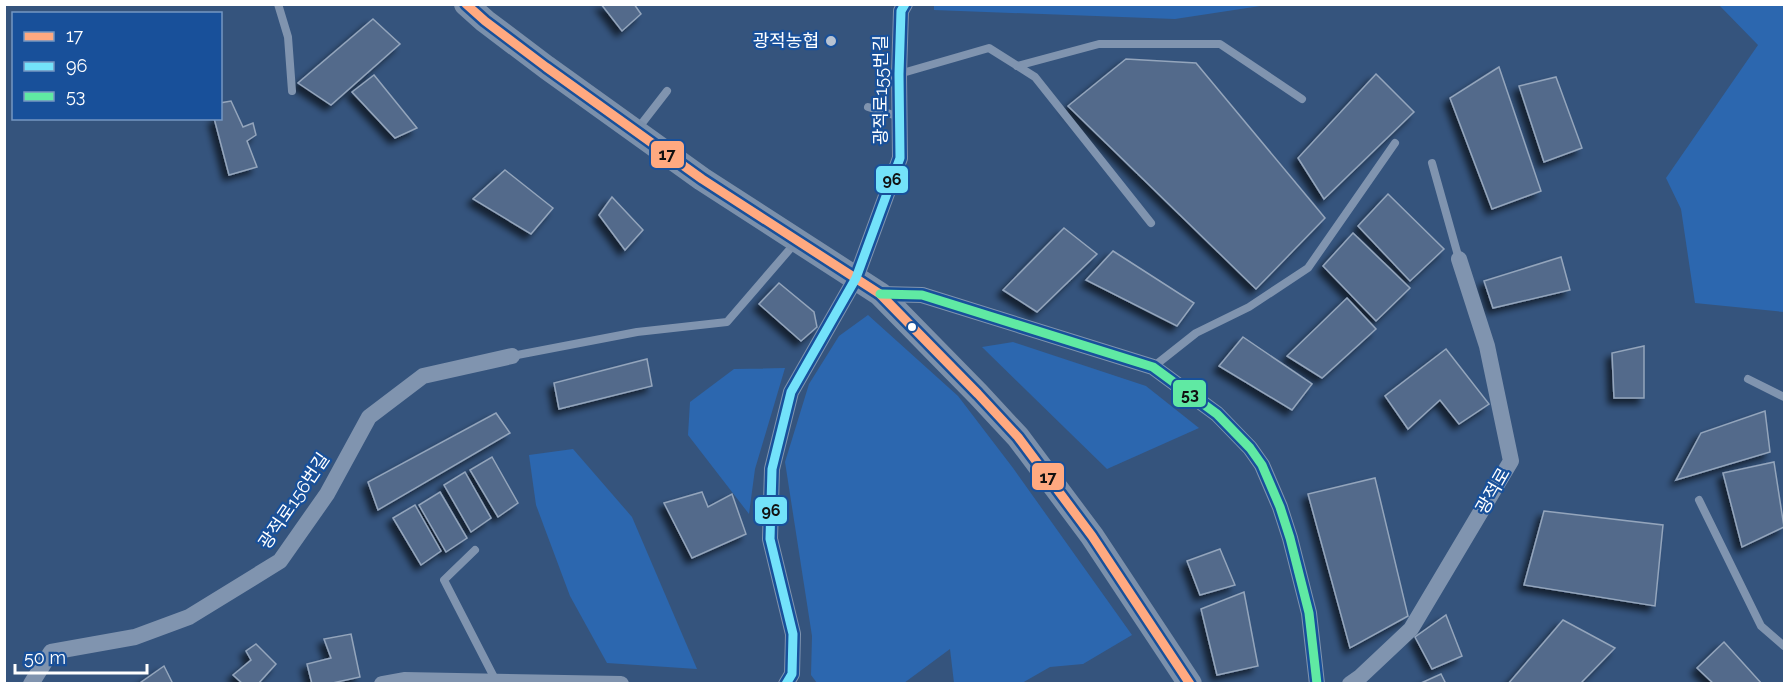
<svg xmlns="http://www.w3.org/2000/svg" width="1789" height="688" font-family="Raleway,'Noto Sans KR',sans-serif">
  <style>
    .green { fill: #2c67af }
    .building { fill: #526b8b; stroke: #94a5bc; stroke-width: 1.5; filter: url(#shadow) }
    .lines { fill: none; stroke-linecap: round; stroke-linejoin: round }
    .service { stroke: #8094af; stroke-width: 8 }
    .minor { stroke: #8094af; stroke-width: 16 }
    .secondary { stroke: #7b90ab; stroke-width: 24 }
    .bus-1-casing { stroke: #18509a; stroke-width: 14 }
    .bus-2-casing { stroke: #18509a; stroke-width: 14 }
    .bus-3-casing { stroke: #18509a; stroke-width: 14 }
    .bus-1 { stroke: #ffa980; stroke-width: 9 }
    .bus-2 { stroke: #73e2fa; stroke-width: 9 }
    .bus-3 { stroke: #60e9a3; stroke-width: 9 }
    .poi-dot { fill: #b8c3d2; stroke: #18509a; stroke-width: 2 }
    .bus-dot { fill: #fff; stroke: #18509a; stroke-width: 2 }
    .labels { text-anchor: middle; stroke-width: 4.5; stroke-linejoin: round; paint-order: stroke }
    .poi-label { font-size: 18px; fill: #fff; stroke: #18509a; text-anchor: end }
    .street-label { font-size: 18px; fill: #fff; stroke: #18509a }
    .line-badge { stroke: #18509a; stroke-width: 2 }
    .pale-badge-label { font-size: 16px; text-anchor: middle; font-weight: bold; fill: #111 }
  </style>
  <defs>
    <filter id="shadow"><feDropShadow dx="-5.5" dy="5.5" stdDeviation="3" flood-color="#0009"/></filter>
  </defs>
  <rect width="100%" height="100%" fill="#35547d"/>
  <!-- green -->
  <g class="green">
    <path d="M934,5v-1l333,1 -92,14 -241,-9z"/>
    <path d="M1719,5h65v307l-89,-9 -14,-94 -15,-31 92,-133z"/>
    <path d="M868,315l90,81 55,72 119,167 -49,29 -33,3 -28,16h-68l-4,-34 -46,34h-87l-6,-8 1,-39 -27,-174 24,-78 30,-48z"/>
    <path d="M1013,342l133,44 53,42 -92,41 -125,-122z"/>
    <path d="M785,368l-30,101 -6,45 -61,-79 2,-33 44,-33z"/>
    <path d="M573,449l59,68 65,152 -90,-6 -37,-67 -34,-91 -7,-50z"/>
  </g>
  <!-- building -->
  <g class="building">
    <path d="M601,4h33l7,10 -19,17z"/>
    <path d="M373,19l27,25 -69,61 -33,-22z"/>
    <path d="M1126,59l70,4 129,155 -69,71 -188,-183z"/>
    <path d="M1499,67l42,124 -49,18 -42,-111z"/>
    <path d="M1376,74l38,38 -90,87 -26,-41z"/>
    <path d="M374,75l43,53 -22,10 -43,-46z"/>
    <path d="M1556,77l26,71 -38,14 -25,-76z"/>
    <path d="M231,101l12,26 10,-4 3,12 -9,6 10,26 -28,8 -15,-57h6v-15z"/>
    <path d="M505,170l48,38 -22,26 -58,-35z"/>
    <path d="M1388,194l56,55 -34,32 -52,-55z"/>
    <path d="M612,197l31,33 -18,20 -26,-35z"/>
    <path d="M1064,228l33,26 -60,58 -34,-22z"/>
    <path d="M1353,233l57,55 -34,33 -53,-55z"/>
    <path d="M1113,251l81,52 -17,23 -91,-46z"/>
    <path d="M1561,257l9,33 -77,18 -9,-27z"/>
    <path d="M779,283l35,29 3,15 -16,14 -42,-37z"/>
    <path d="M1347,298l29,31 -54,49 -35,-22z"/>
    <path d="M1243,337l69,47 -20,26 -73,-44z"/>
    <path d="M1644,346v52h-30l-2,-45z"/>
    <path d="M1446,349l43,55 -30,20 -19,-24 -32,29 -23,-33z"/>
    <path d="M647,359l5,27 -93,23 -5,-26z"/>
    <path d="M1765,411l5,41 -94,28 25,-47z"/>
    <path d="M496,413l14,20 -132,77 -10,-28z"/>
    <path d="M492,457l26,46 -20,14 -28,-47z"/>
    <path d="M1774,462l10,65 -42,20 -19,-74z"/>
    <path d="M465,472l26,46 -20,14 -27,-47z"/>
    <path d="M1375,478l33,138 -58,32 -42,-154z"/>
    <path d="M440,492l27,46 -21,14 -27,-47z"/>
    <path d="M702,492l6,15 24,-13 14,40 -54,24 -28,-55z"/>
    <path d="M415,505l26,46 -20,14 -28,-47z"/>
    <path d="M1544,511l119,14 -8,81 -131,-21z"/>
    <path d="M1220,549l15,36 -35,10 -13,-34z"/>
    <path d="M1244,592l14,74 -41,9 -16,-66z"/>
    <path d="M1446,615l16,41 -30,13 -17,-32z"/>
    <path d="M1563,620l52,28 -35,36h-72z"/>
    <path d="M351,634l9,43 -32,7h-16l-5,-20 24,-6 -7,-19z"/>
    <path d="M1724,642l38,42h-48l-17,-16z"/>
    <path d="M256,644l20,20 -18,20h-15l-10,-9 18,-15 -5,-9z"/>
    <path d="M164,666l9,18h-33v-1z"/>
    <path d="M1441,674l5,10h-27z"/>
  </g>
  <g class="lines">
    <!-- service -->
    <g class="service">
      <path d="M278,4l10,33 4,54"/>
      <path d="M1017,66l82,-22h121l82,55"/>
      <path d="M899,74l90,-26 46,29 116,146"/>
      <path d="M868,107l32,10"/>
      <path d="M636,131l31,-40"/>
      <path d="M1432,163l27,96"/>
      <path d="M512,356l125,-24 90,-10 69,-80"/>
      <path d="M1153,367l43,-34 53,-26 59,-39 87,-125"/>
      <path d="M1748,379l36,18"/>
      <path d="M1699,500l62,126 23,20"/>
      <path d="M475,550l-31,30 52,101"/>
    </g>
    <!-- minor -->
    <g class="minor">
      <path d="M880,294l42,1 231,72 64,47 33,34 12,17 18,42 10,31 19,75 8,71"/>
      <path d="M31,684l20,-32 84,-15 54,-20 91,-56 47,-67 42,-77 54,-41 89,-20"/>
      <path d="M382,684l22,-4 217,4"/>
      <path d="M786,684l6,-10 1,-40 -23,-95 2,-70 19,-77 65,-114 44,-120 -1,-84 2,-63 4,-7"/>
      <path d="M1350,684l10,-7 51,-48 100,-168 -24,-115 -28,-87"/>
    </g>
    <!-- secondary -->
    <path class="secondary" d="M466,4l19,17 61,46 156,112 178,115 98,100 40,43 74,99 98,148"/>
    <defs>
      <path id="bus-1" d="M466,4l19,17 61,46 156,112 178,115 98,100 40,43 74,99 98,148"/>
      <path id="bus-2" d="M786,684l6,-10 1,-40 -23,-95 2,-70 19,-77 65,-114 44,-120 -1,-84 2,-63 4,-7"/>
      <path id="bus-3" d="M880,294l42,1 231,72 64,47 33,34 12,17 18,42 10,31 19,75 8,71"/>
    </defs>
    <!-- bus-1 casing -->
    <use href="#bus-1" class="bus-1-casing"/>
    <!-- bus-2 casing -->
    <use href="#bus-2" class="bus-2-casing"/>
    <!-- bus-3 casing -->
    <use href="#bus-3" class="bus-3-casing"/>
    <!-- bus-1 -->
    <use href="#bus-1" class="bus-1"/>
    <!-- bus-2 -->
    <use href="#bus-2" class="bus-2"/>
    <!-- bus-3 -->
    <use href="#bus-3" class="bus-3"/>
  </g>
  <!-- markers -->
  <circle class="poi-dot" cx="831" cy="41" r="6"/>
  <circle class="bus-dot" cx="912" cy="327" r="5"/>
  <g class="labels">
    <!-- poi labels -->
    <g class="poi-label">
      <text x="819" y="47">광적농협</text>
    </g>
    <!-- street labels -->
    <g class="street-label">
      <text transform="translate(881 90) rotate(-90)" y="6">광적로155번길</text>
      <text transform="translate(1493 491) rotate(-60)" y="6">광적로</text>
      <text transform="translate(294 501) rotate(-56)" y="6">광적로156번길</text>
    </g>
  </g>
  <g class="line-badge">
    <rect x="650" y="140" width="35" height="29" rx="6" fill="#ffa980"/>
    <rect x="875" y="165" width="34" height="29" rx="6" fill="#73e2fa"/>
    <rect x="1172" y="379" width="35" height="29" rx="6" fill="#60e9a3"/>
    <rect x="1031" y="462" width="34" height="29" rx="6" fill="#ffa980"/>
    <rect x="754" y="496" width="34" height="29" rx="6" fill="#73e2fa"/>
  </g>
  <g class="pale-badge-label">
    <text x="667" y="160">17</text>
    <text x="892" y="185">96</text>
    <text x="1190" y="400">53</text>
    <text x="1048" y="483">17</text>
    <text x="771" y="516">96</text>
  </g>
  <!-- border -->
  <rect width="1789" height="688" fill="none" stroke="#ffffff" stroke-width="12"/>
  <!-- legend -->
  <rect x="12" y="12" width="210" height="108" fill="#18509a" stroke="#7496c2" stroke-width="1.5"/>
  <rect x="24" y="32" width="30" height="9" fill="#ffa980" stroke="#7496c2" stroke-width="1.5"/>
  <text x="66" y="42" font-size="18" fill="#ffffff">17</text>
  <rect x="24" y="62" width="30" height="9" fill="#73e2fa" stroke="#7496c2" stroke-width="1.5"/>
  <text x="66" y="72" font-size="18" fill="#ffffff">96</text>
  <rect x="24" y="92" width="30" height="9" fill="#60e9a3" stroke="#7496c2" stroke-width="1.5"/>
  <text x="66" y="102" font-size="18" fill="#ffffff">53</text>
  <!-- scale -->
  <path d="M15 664v9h132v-9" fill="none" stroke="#ffffff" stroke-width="3"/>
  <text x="24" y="664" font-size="18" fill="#ffffff" stroke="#18509a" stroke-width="4.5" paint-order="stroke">50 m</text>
</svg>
